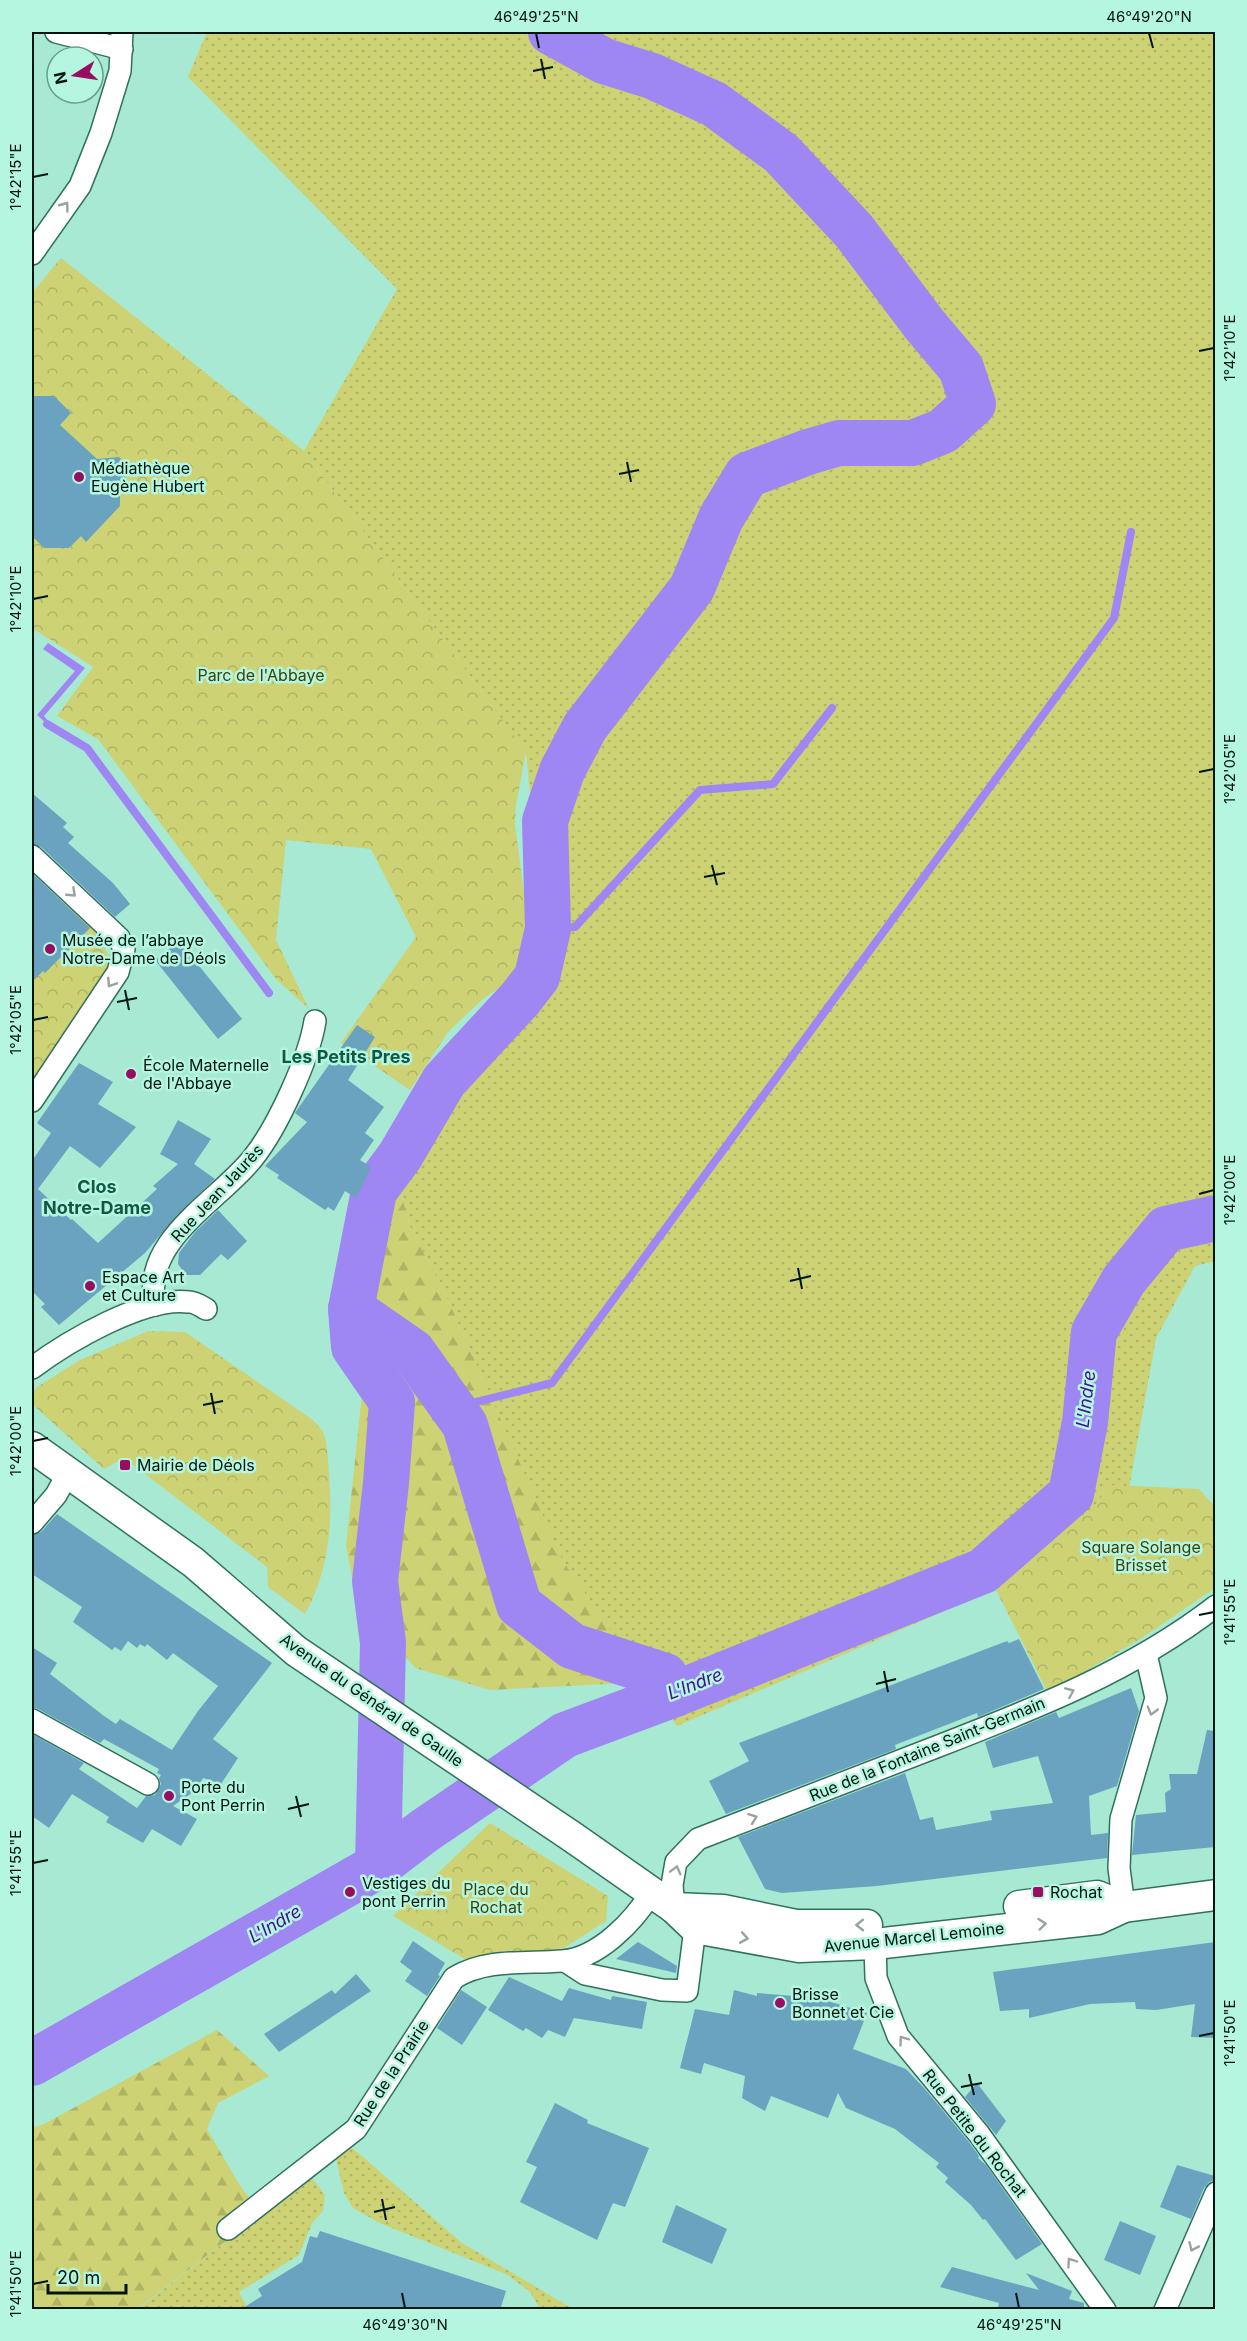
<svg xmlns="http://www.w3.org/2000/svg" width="1247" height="2341" font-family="Inter,sans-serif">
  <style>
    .grass { fill: url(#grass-dots) }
    .forest { fill: url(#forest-firs) }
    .park { fill: url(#park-crowns) }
    .water { fill: #9e87f3 }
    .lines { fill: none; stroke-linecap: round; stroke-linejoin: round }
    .stream { stroke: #9e87f3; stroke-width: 8 }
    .river { stroke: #9e87f3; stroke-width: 46 }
    .building { fill: #6aa3c0 }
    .street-casing { stroke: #30715e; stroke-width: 24 }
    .secondary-casing { stroke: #30715e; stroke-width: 33 }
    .street { stroke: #fff; stroke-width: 21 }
    .secondary { stroke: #fff; stroke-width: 30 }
    .oneway { stroke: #99a29f }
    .ticks { fill: none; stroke: #00160f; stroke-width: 2 }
    .poi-dot { fill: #980d61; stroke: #b4f6e0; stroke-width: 2 }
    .labels { text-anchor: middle; stroke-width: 5; stroke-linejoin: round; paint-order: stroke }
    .poi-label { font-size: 16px; fill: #00160f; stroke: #b4f6e0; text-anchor: start }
    .park-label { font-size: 16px; fill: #3e4008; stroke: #b4f6e0 }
    .street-label { font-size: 16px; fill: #00160f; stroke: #b4f6e0 }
    .neighbourhood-label { font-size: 18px; font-weight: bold; fill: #105745; stroke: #b4f6e0 }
    .water-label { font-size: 18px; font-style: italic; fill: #441092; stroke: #b4f6e0 }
    .neatline { fill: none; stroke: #00160f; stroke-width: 2 }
    .ticks-label { font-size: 15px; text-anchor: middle; fill: #00160f }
  </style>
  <defs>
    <pattern id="grass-dots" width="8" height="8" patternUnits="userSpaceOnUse" patternTransform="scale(1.5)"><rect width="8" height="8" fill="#cdd274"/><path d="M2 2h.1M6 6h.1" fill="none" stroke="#aeb463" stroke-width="1.8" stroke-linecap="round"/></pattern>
    <pattern id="forest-firs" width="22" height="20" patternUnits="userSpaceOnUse" patternTransform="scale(1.5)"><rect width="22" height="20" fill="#cdd274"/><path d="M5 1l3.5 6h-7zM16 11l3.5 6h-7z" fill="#aeb463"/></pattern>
    <pattern id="park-crowns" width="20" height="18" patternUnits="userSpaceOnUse" patternTransform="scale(1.5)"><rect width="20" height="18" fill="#cdd274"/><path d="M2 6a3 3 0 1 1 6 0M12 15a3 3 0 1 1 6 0" fill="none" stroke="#aeb463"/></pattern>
  </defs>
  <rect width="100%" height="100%" fill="#a7e9d3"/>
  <!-- grass -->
  <g class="grass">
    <path d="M207,32h1008v1229l-20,5 -39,72 -27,151 -101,86 -351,151 -114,-164 -114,-260 -39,-76 -22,-79 160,-167 -22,-228 -222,-301 93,-162 -209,-212z"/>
    <path d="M349,2145l113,98 111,66h-33l-10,-17 -22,-17 -128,-52 -27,-15 -9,-15 -9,-38z"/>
    <path d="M312,2178l13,17 -2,16 -11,12 -13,32 -60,37 9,17 -111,1 124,-96z"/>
  </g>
  <!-- forest -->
  <g class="forest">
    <path d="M388,1147l22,79 39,76 114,259 83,121 -156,8 -75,-22 -59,-72 -10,-50z"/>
    <path d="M217,2030l52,46 -51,27 -11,26 32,55 22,30 -124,95 -105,1v-182l12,-4z"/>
  </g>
  <!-- park -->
  <g class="park">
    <path d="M61,258l243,193 222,301 -10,53 -1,20 13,99 -6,48 -39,27 -35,33 -38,58 -69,-47 75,-106 -45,-88 -85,-9 -10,100 33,69 -33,-30 -178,-240 -41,-23 36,-49 -61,-39v-335z"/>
    <path d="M32,883l27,25 8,-7 25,25 19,33 -14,32 -65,97z"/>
    <path d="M148,1331l37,1 128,88c3,4 9,9 11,14 4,12 4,29 5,41 4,48 0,96 -24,139l-37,-27 -1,-20 -143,-109 -20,11 -72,-65v-9l5,-8 43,-27z"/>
    <path d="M1110,1485l89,4 16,18v81l-73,50 -94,55 -56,-111 102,-75z"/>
    <path d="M490,1823l118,73 -2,25 -42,27 -96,13 -75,-45z"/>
  </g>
  <!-- water -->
  <path class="water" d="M48,643l37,25 -41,48 5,6 -2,2 -10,-9 38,-44 -32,-22z"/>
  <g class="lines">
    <!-- stream -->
    <g class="stream">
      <path d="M47,724l40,24 182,245"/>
      <path d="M548,929l27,-2 125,-137 73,-6 59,-76"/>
      <path d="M452,1408l100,-25 562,-765 17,-86"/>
    </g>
    <!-- river -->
    <g class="river">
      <path d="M351,1309l62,43 52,73 54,180 53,41 93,30 10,18"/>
      <path d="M378,1866l5,-223 -8,-62 11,-98 6,-81 -38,-55 -3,-38 23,-118 26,-35 44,-75 76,-82 17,-22 11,-48 -3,-108 17,-50 23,-44 107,-139 29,-70 26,-43 61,-23 31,-9h74l30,-12 30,-27 -12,-36 -37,-44 -70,-93 -73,-78 -67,-49 -62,-28 -48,-15 -53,-29"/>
      <path d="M32,2063l346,-197 46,-35 141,-96 110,-41 308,-123 88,-77 14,-72 9,-90 30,-52 42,-51 50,-11"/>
    </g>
  </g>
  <!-- building -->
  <g class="building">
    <path d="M32,396h22l17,17 -11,12 37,34 22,-2 13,13 -12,14v22l-34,36 -5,-6 -12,12h-25l-12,-12z"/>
    <path d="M32,793l35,30 -4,4 11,10 -6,6 45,40 17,21 -15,13 -74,-70 -9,-3z"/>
    <path d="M32,873l58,55 -45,45 -2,-2 -11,11z"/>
    <path d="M179,941l63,78 -24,20 -63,-79z"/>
    <path d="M357,1025l18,12 -27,43 36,27 -19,26 9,7 -14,20 11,7 -15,31 -11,-7 -11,20 -6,-4 -3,3 -48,-32 2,-3 -14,-9 42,-44 -12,-9 2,-3z"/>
    <path d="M79,1063l34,19 -15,22 38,23 -36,41 -30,-22 -32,43 33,31 1,-1 26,24 59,-54 -4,-3 25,-22 -18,-10 18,-34 33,19 -17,25 21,15 -38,36 -32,38 -86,72 -18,-18 4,-3 -13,-13v-130l19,-28 -14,-10z"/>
    <path d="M218,1210l29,31 -19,19 -7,-6 -21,21h-14l-8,-11 1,-11 16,-21z"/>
    <path d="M57,1514l215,149 -59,76 25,19 -17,26 -18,-6 -7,12 -23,16 24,13 -16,27 -29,-17 -9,14 -37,-21 3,-5 -37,-23 -23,34 -17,-12v-82l52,29 -5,6 58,39 9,-12 9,-1 6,-11 -2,-6 2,-3 -4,-2 2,-4 -55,-30 -4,4 -62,-34 -6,-2v-60l25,16 -7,11 54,42 12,8 4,-5 52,31 26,-39 20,-25 -45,-33 -6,7 -20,-16 -2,3 -5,-3 -3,4 -9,-7 -7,10 -6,-4 -3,3 -39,-28 9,-15 -50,-33v-39l9,-3z"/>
    <path d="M1019,1639l25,50 -66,28 -1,-4 -82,32 1,4 -170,65 -17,-33 40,-20 -10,-18 268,-102 2,2z"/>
    <path d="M1131,1688l8,23 -22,75 -28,10 2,39 17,-2 -1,25 -230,28 -95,7 -17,-4 -27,-52 167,-64 15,47 13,-3 3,13 56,-10 -2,-9 63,-8 -15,-47 -45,12 -8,-26 71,-30 3,6z"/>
    <path d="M1207,1730l8,1v116l-83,8 4,-40 30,-3 -1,-19 6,-4 -2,-15h28z"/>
    <path d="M413,1941l32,22 -7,12 2,1 -13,20 -22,-15 7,-10 -12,-9z"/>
    <path d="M638,1942l39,24 -1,7 -60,-14z"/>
    <path d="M1215,1942v96l-24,-1 4,-33 -39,6 -20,-1 -1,-7 -45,2 -61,14v-9l-29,2 -7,-39z"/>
    <path d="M356,1974l15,17 -92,61 -15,-18 68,-44 3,4z"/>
    <path d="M509,1977l53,24 7,-13 42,12 1,-4 35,6 -5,27 -68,-11 -9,19 -17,-7 -6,8 -16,-10 -3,3 -35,-21z"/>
    <path d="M461,1990l26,17 -25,38 -25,-17z"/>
    <path d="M734,1990l23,6v-3l50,4 1,-2 59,18 -14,36 53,20 19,20 44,53 10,14 -1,2 8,7 56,79 -26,16 -31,-41 -2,1 -12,-15 -26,-23 3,-4 -12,-11 3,-4 -44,-34 -49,-21 -8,-15 -10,25 -57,-22 -6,15 -23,-13 3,-22 -41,-13 -3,11 -21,-6 15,-59 34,6z"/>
    <path d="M977,2083l29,38 -10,14 -31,-38z"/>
    <path d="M555,2103l33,17 -1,3 62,25 -24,59 -12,-4 -16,37 -77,-38 17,-35 -11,-5z"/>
    <path d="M1177,2165l38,11v4l-6,2 -5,6 -13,31 -31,-12z"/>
    <path d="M676,2205l51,24 -15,35 -50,-22z"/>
    <path d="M1120,2221l36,15 -16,39 -36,-15z"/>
    <path d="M320,2231l186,60 -6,19h-260l22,-14 -4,-7 44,-27 8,-26 7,2z"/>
    <path d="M952,2267l87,23 -13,-17 46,18 -3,8 15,4v7h-87l2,-7 -59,-16z"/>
  </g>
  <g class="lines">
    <defs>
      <g id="street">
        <path d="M56,32l66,17"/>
        <path d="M32,254l48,-68 21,-53 19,-62 2,-39"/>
        <path d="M32,856l87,82 5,11 -6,23 -86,129"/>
        <path d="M155,1305c-14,-65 63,-103 98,-147 24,-30 56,-99 62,-137"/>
        <path d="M32,1368c35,-26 112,-72 157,-66 6,0 12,4 17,7"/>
        <path d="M32,1523l24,-28 12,-22"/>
        <path d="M32,1720l116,64"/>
        <path d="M1124,1907l-5,-39 2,-49 35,-121 -10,-44"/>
        <path d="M674,1908l-2,-23 4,-23 22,-23c79,-31 159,-61 238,-92 98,-38 196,-76 280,-141"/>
        <path d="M875,1944l1,34 22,58 81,98 126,176"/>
        <path d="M565,1961l20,13 77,16 25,1 8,-63"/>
        <path d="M228,2229l128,-100 98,-151c33,-20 71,-14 108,-17 36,-2 72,-40 89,-68"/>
        <path d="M1165,2310l51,-117"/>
      </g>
      <g id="secondary">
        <path d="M32,1447l161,115 103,89 275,185 103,72 21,20 104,19 76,-3 223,-25 26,-12 92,-12"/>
        <path d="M1019,1906l78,-10 27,11"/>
        <path d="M674,1908l49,2 73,15h71"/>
      </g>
    </defs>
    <!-- street casing -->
    <use href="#street" class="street-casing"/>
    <!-- secondary casing -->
    <use href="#secondary" class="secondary-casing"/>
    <!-- street -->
    <use href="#street" class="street"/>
    <!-- secondary -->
    <use href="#secondary" class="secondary"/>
  </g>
  <!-- one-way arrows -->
  <defs><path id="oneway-chevron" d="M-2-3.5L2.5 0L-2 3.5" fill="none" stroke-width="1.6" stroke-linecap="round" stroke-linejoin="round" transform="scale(1.5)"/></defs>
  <g class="oneway">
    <use href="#oneway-chevron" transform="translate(65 206) rotate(-53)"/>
    <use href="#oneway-chevron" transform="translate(72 893) rotate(43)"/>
    <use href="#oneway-chevron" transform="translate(111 983) rotate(123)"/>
    <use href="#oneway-chevron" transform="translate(1070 1692) rotate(-23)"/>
    <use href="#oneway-chevron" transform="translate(1152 1711) rotate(106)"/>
    <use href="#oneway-chevron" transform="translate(753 1818) rotate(-21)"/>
    <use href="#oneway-chevron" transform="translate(676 1870) rotate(-76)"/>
    <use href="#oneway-chevron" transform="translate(1042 1924) rotate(-6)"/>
    <use href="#oneway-chevron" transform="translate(860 1925) rotate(179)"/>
    <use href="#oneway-chevron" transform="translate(744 1938) rotate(10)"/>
    <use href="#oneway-chevron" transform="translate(903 2040) rotate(-126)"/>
    <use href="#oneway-chevron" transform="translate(1193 2247) rotate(114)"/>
    <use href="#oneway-chevron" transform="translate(1071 2262) rotate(-125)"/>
  </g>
  <!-- ticks -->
  <path class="ticks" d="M536,33l3,15M1149,33l4,15M541,59l4,20M533,71l20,-4M33,177l15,-3M1199,351l15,-3M627,462l4,20M619,474l20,-4M33,599l15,-3M1199,772l15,-3M712,865l5,20M704,877l21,-4M125,990l4,20M117,1002l20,-4M33,1020l15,-3M1199,1194l15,-4M798,1268l4,21M790,1281l21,-5M211,1393l4,21M203,1405l20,-4M33,1441l15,-3M1199,1615l15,-3M884,1671l4,21M876,1684l20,-5M296,1796l5,21M288,1809l21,-5M33,1863l15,-3M1199,2036l15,-3M969,2074l5,21M961,2087l21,-4M382,2199l4,21M374,2212l21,-5M33,2284l15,-3M402,2293l3,15M1016,2293l3,15"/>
  <!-- markers -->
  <g class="poi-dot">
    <circle cx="79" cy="477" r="6"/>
    <circle cx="50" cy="949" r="6"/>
    <circle cx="131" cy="1074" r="6"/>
    <circle cx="90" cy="1286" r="6"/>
    <rect x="119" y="1459" width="12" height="12" rx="3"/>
    <circle cx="169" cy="1796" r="6"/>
    <circle cx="350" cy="1892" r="6"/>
    <rect x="1032" y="1886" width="12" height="12" rx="3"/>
    <circle cx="780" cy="2003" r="6"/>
  </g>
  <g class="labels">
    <!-- poi labels -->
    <g class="poi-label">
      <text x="91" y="474">Médiathèque<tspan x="91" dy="18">Eugène Hubert</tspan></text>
      <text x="62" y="946">Musée de l’abbaye<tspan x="62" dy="18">Notre-Dame de Déols</tspan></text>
      <text x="143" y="1071">École Maternelle<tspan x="143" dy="18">de l'Abbaye</tspan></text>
      <text x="102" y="1283">Espace Art<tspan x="102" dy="18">et Culture</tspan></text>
      <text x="137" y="1471">Mairie de Déols</text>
      <text x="181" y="1793">Porte du<tspan x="181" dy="18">Pont Perrin</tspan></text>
      <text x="362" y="1889">Vestiges du<tspan x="362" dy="18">pont Perrin</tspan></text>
      <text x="1050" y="1898">Rochat</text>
      <text x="792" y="2000">Brisse<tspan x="792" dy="18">Bonnet et Cie</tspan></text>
    </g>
    <!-- park labels -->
    <g class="park-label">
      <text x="261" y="681">Parc de l'Abbaye</text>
      <text x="1141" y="1553">Square Solange<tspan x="1141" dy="18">Brisset</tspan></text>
      <text x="496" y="1895">Place du<tspan x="496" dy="18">Rochat</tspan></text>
    </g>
    <!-- street labels -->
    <g class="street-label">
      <text transform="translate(217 1193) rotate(-47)" y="6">Rue Jean Jaurès</text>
      <text transform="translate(372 1700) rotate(35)" y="6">Avenue du Général de Gaulle</text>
      <text transform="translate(927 1749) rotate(-22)" y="6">Rue de la Fontaine Saint-Germain</text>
      <text transform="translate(914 1937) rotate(-6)" y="6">Avenue Marcel Lemoine</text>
      <text transform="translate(391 2073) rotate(-57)" y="6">Rue de la Prairie</text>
      <text transform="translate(975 2133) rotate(52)" y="6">Rue Petite du Rochat</text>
    </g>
    <!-- neighbourhood labels -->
    <g class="neighbourhood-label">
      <text x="346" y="1063">Les Petits Pres</text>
      <text x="97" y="1193">Clos<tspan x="97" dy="21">Notre-Dame</tspan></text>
    </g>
    <!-- water labels -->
    <g class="water-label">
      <text transform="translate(1086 1399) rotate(-83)" y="6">L'Indre</text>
      <text transform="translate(695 1684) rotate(-21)" y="6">L'Indre</text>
      <text transform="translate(275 1924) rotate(-30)" y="6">L'Indre</text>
    </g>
  </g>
  <!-- border -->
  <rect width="1247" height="2341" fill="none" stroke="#b4f6e0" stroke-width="66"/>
  <!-- north arrow -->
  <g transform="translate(75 75) rotate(258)"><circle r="28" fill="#b4f6e0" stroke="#6c9c8c" stroke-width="1.5"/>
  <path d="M0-4.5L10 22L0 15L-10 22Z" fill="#980d61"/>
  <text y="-9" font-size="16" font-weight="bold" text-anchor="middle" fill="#00160f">N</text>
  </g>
  <!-- scale -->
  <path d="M48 2284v9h78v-9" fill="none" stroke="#00160f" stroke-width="3"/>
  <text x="57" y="2284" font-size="18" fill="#00160f" stroke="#b4f6e0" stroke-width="4.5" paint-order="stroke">20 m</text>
  <rect x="33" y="33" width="1181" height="2275" class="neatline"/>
  <g class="ticks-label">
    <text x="536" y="22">46°49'25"N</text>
    <text x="1149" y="22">46°49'20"N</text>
    <text transform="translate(16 177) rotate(-90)" y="5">1°42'15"E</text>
    <text transform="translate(1230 348) rotate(-90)" y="5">1°42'10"E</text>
    <text transform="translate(16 599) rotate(-90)" y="5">1°42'10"E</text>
    <text transform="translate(1230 769) rotate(-90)" y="5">1°42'05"E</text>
    <text transform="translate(16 1020) rotate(-90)" y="5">1°42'05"E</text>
    <text transform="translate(1230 1190) rotate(-90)" y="5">1°42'00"E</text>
    <text transform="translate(16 1441) rotate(-90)" y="5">1°42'00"E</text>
    <text transform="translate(1230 1612) rotate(-90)" y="5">1°41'55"E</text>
    <text transform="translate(16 1863) rotate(-90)" y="5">1°41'55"E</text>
    <text transform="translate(1230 2033) rotate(-90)" y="5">1°41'50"E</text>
    <text transform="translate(16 2284) rotate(-90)" y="5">1°41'50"E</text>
    <text x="405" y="2330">46°49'30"N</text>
    <text x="1019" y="2330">46°49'25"N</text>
  </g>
</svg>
